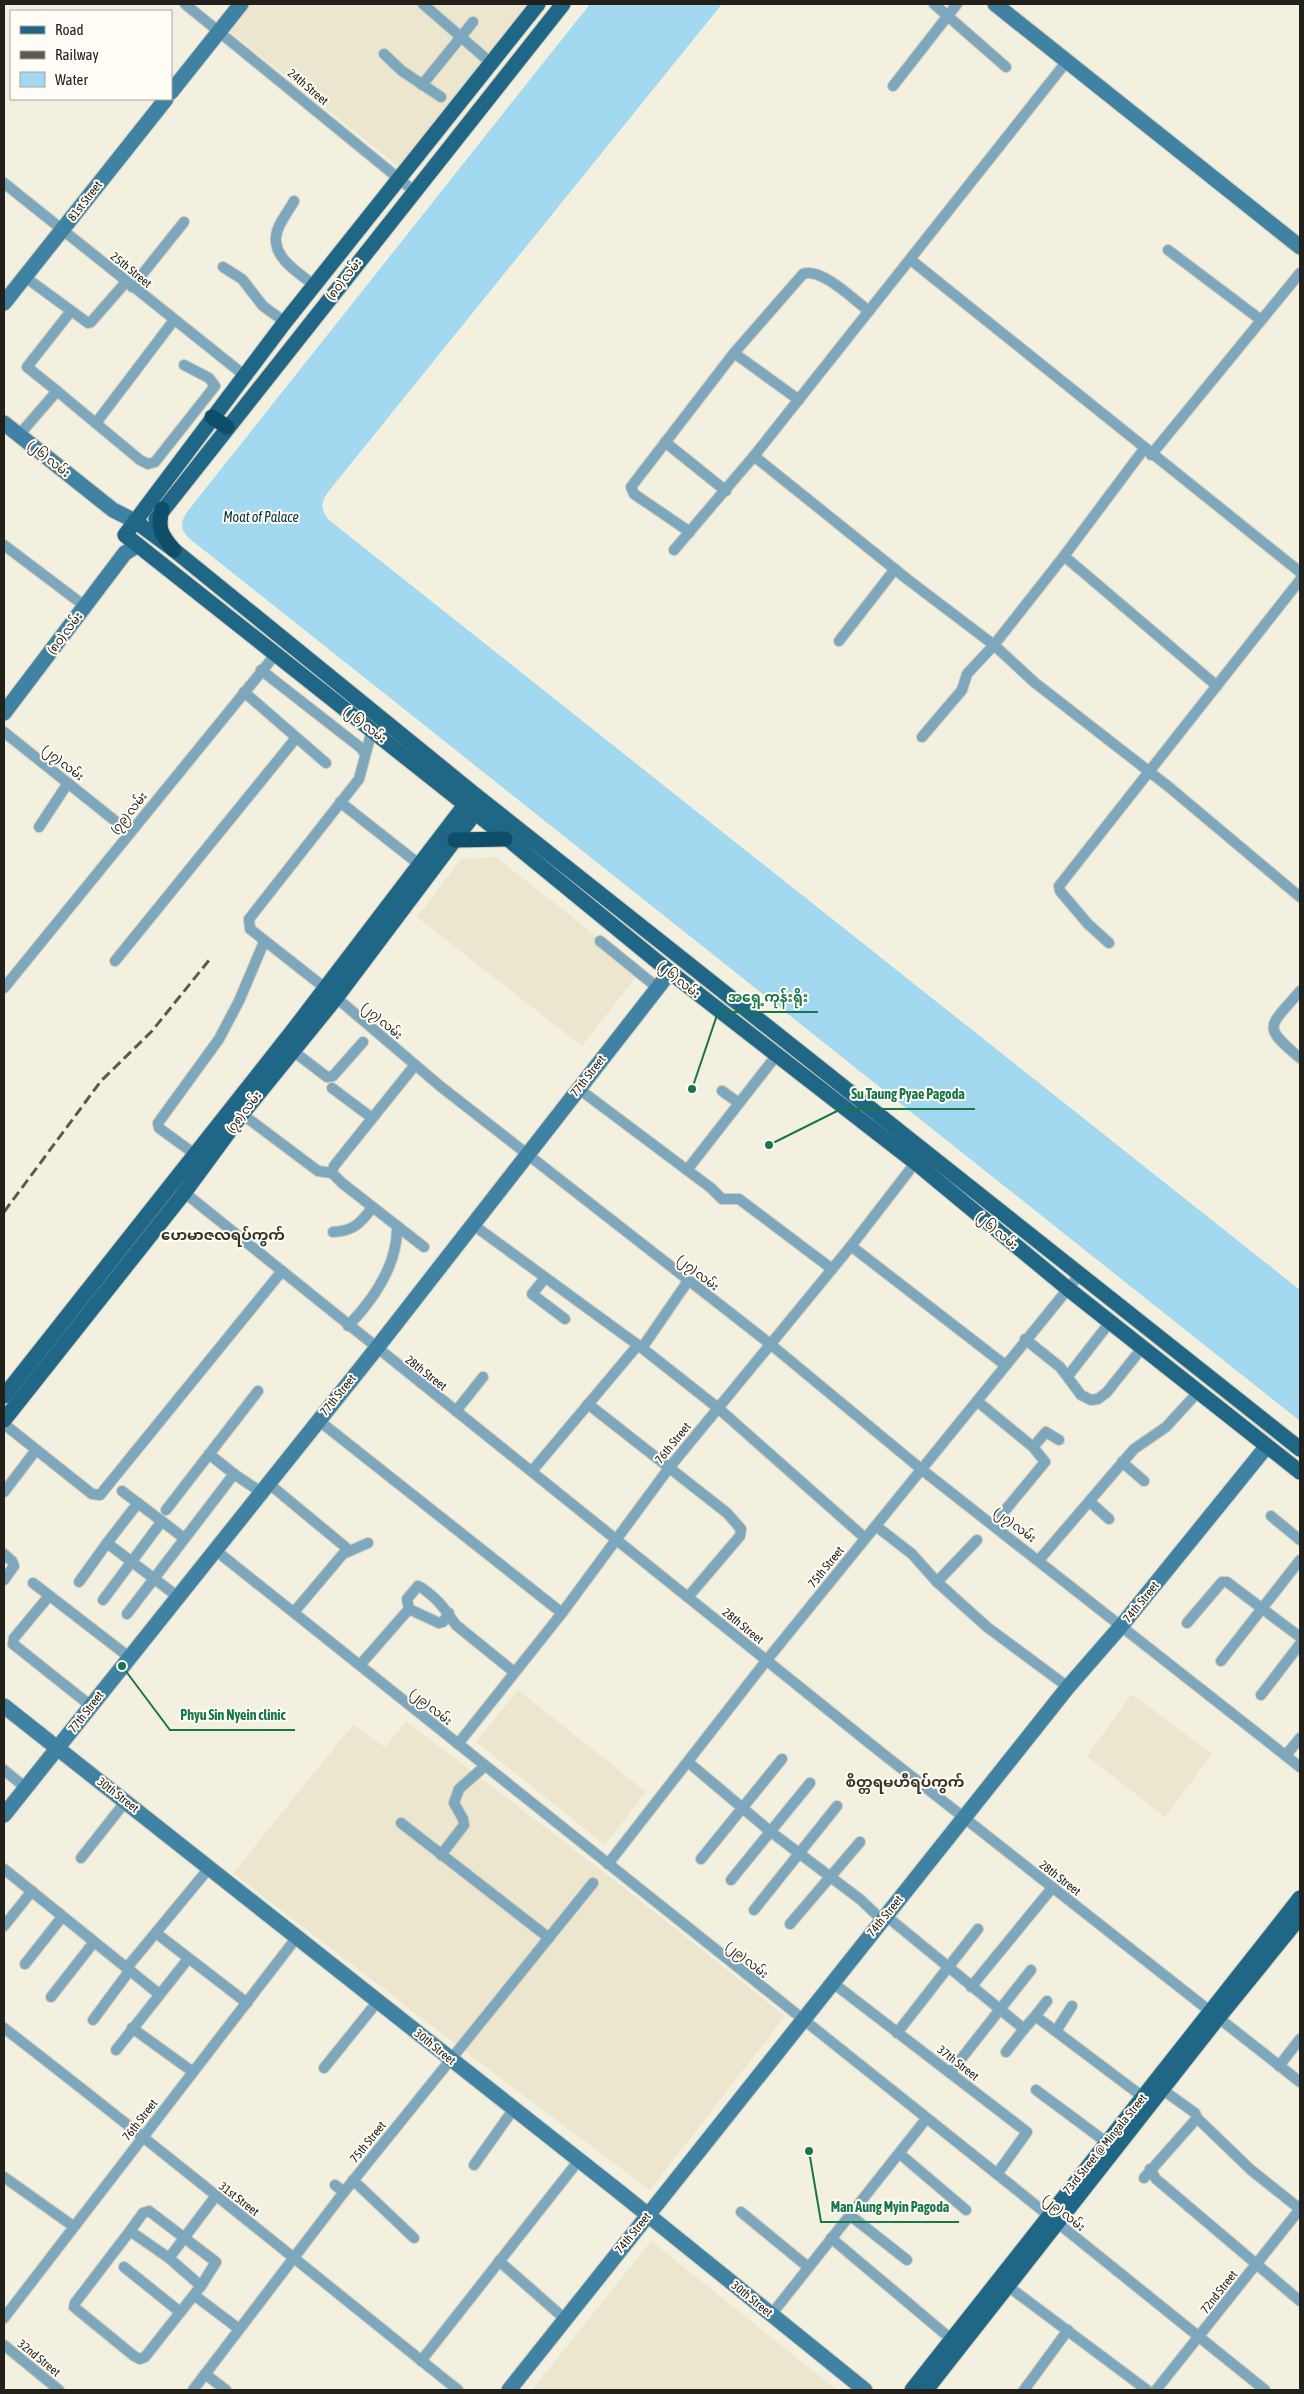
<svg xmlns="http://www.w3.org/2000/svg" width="1304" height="2394" font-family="'Asap Condensed','Noto Sans Myanmar',sans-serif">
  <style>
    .built { fill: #ebe6cd }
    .water { fill: #a2d8f0 }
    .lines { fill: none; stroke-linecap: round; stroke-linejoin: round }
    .street-casing { stroke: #cecbbc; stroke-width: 12 }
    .secondary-casing { stroke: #cecbbc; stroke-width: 17 }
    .primary-casing { stroke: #cecbbc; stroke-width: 17 }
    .highway-casing { stroke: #cecbbc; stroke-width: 17 }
    .street { stroke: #7da7bd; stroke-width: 10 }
    .secondary { stroke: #3f82a3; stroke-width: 15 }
    .primary { stroke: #206686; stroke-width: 15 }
    .highway { stroke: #0f4e69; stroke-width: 15 }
    .rail { stroke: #5c5950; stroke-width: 3; stroke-dasharray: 10 5; stroke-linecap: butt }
    .labels { text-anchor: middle; stroke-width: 4; stroke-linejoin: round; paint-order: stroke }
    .street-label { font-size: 12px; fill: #22201a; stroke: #fffdf6 }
    .water-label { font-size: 14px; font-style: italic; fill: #002f3f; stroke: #fffdf6 }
    .quarter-label { font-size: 15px; font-weight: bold; fill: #373326; stroke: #fffdf6 }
    .leader { fill: none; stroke: #18764b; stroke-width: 2 }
    .callout-dot { fill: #18764b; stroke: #fffdf6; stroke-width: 2 }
    .callout-label { font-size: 14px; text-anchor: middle; font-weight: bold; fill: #18764b; stroke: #fffdf6; stroke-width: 4; stroke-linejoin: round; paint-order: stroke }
  </style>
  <rect width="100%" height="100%" fill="#f4f0df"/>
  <!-- built -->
  <g class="built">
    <path d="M250,4h284l-130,167 -175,-140z"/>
    <path d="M496,857l85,67 57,50 -56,72 -165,-129 44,-58z"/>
    <path d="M518,1690l128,102 -41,53 -129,-103z"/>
    <path d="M1132,1694l80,60 -47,63 -78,-61z"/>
    <path d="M406,1721l212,162 167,133 -135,174 -175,-131 -242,-186 120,-148 32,22z"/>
    <path d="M651,2241l186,149h-305z"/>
  </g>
  <!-- water -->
  <path class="water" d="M590,4h132l-390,483c-10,13 -14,20 -3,33l971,770v131l-1110,-882c-10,-9 -10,-16 -3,-27z"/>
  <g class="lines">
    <defs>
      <g id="street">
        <path d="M185,4l229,187"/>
        <path d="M423,4l68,59"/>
        <path d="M934,4l72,63"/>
        <path d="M384,54l18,17 39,26"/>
        <path d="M422,85l51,-63"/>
        <path d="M893,86l64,-82"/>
        <path d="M4,183l240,192"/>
        <path d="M294,201c-5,10 -17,23 -18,36 -2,22 23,36 38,48"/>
        <path d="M1168,250l93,70"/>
        <path d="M911,260l389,312"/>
        <path d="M223,267l19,12 21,27 22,16"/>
        <path d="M25,277l63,46 3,-1 35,-40"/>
        <path d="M132,287l52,-65"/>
        <path d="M734,353l65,47"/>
        <path d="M57,391l-30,-24 44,-56"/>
        <path d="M96,423l78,-103"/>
        <path d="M19,435l38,-44 83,69 8,4 7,-2 60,-76 -6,-8 -25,-13"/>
        <path d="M665,442l61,49"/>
        <path d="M1144,449l-80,107 153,130"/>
        <path d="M1151,455l149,-182"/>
        <path d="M754,456l153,123 87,66 40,37 135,105 131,110"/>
        <path d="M690,532l-56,-38 -3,-7 103,-134 69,-79c18,-7 51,26 66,37"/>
        <path d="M4,545l82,62"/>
        <path d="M674,550l80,-94 313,-395"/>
        <path d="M839,641l56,-72"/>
        <path d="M261,670l100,78 4,6"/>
        <path d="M244,692l82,71"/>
        <path d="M372,730l-13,49 -110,140 1,10 75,59 115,98 329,257 152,126 379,298"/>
        <path d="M4,732l125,100"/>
        <path d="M922,737l40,-47 5,-16 27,-29 70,-89"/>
        <path d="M340,802l80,63"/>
        <path d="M39,827l29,-44"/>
        <path d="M600,941l58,47"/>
        <path d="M1109,943l-21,-19 -28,-33 -1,-5 241,-306"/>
        <path d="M115,961l181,-223"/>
        <path d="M4,988l271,-333"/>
        <path d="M1300,991c-30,36 -40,34 0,67"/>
        <path d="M293,1051l34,26 6,-1 30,-34"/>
        <path d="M415,1065l-81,101 -2,7 10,10 82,64"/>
        <path d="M332,1088l40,30"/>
        <path d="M579,1089l132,99 11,11h17l93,70"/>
        <path d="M722,1091l17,12"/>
        <path d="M242,1114l76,57 14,2"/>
        <path d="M196,1155l-37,-27 -1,-5 61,-84 20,-38 25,-59"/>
        <path d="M687,1170l89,-114"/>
        <path d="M180,1189l693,557 427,336"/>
        <path d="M472,1224l170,124 76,60 147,130"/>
        <path d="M333,1232c20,-1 27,-8 39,-24"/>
        <path d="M851,1246l154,119"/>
        <path d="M545,1278l-13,16 33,25"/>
        <path d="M348,1326c26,-27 50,-61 49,-100"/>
        <path d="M1025,1339l35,28 21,28 10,5 7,-1 9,-7 35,-44"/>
        <path d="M642,1348l46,-67"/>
        <path d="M1068,1376l42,-54"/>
        <path d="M977,1401l56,46 12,15 -52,63"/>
        <path d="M588,1404l139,109 14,16 -1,7 -52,61"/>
        <path d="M456,1411l27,-34"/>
        <path d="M318,1420l244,193"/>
        <path d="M4,1424l88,70 8,1 182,-224"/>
        <path d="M1033,1447l13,-15 13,8"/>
        <path d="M209,1454l25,20"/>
        <path d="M1122,1462l22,19"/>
        <path d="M532,1471l106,-126"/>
        <path d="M268,1483l81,67"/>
        <path d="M122,1491l62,47"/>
        <path d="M4,1492l32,-42"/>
        <path d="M1090,1502l19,17"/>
        <path d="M138,1503l-31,40 70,53"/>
        <path d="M166,1510l92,-119"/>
        <path d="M1271,1516l29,24"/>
        <path d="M876,1526l36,28 25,28 50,45 81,60"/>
        <path d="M214,1549l783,625 268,216"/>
        <path d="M4,1554l8,7 2,5 -10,14"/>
        <path d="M1039,1560l95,-111 32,-22 32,-35"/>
        <path d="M79,1582l28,-39"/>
        <path d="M937,1582l40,-42"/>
        <path d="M33,1583l96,74"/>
        <path d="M49,1596l-35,42 -1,6 78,62"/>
        <path d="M103,1600l59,-79"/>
        <path d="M294,1612l49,-58 25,-11"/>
        <path d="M449,1613l-6,9 -4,1 -30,-14 -2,-10 11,-13 4,2c18,13 21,19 34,37l58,47"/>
        <path d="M127,1614l107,-140 27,18"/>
        <path d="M1187,1623l35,-41h5l73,55"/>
        <path d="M1221,1661l79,-101"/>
        <path d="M360,1665l49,-56"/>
        <path d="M1261,1695l39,-51"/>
        <path d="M458,1744l104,-131 107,-145 182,-222 68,-88"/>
        <path d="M1286,1755l14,-17"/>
        <path d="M688,1762l83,70 90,68 20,19"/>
        <path d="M4,1770l22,18"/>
        <path d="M401,1823l148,115"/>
        <path d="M441,1855l23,-30 -1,-6 -9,-16 5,-14 26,-23"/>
        <path d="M81,1858l45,-57"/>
        <path d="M701,1859l81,-100"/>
        <path d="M608,1864l158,-203 314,-387"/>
        <path d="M4,1869l155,125"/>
        <path d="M731,1880l79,-97"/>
        <path d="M754,1910l83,-104"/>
        <path d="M885,1915l139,114 13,-15"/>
        <path d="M790,1924l70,-82"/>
        <path d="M4,1926l28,-35"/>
        <path d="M156,1933l91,70"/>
        <path d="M25,1964l37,-47"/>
        <path d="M125,1966l4,-1 81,-98"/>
        <path d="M833,1983l194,149 -30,42"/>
        <path d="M971,1987l81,-99"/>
        <path d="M51,1997l43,-55"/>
        <path d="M1047,2001l-10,13 1,4 105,79"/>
        <path d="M93,2020l37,-50"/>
        <path d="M4,2028c153,118 303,241 454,362"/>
        <path d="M132,2028l61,44"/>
        <path d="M1056,2031l16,-25"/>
        <path d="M897,2033l81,-104"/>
        <path d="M116,2050l72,-91"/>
        <path d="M1006,2052l18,-23"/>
        <path d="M1279,2066l21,-27"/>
        <path d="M324,2068l54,-67"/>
        <path d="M950,2073l81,-103"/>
        <path d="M1036,2090l70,52"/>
        <path d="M1163,2090l32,23 2,5 54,52 49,39"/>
        <path d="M900,2154l66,56"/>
        <path d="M474,2165l39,-55"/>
        <path d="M1150,2169l6,10 144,122"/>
        <path d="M4,2177l69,49"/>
        <path d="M1144,2178l53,-60"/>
        <path d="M353,2180l61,58"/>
        <path d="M335,2185l9,7"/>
        <path d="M741,2212l67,55"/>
        <path d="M851,2216l56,44"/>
        <path d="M130,2231l13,-18 6,-2 67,51 -15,24 -56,71 -5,2 -6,-3 -60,-49 1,-4 55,-72 39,27 32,28"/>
        <path d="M831,2238l120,101"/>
        <path d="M169,2258l46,-61"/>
        <path d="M499,2261l66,58"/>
        <path d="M124,2267l56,45"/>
        <path d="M1009,2287l138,103"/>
        <path d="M194,2295l45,34"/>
        <path d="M771,2315l155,-196"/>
        <path d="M4,2318l293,-381"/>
        <path d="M4,2345l55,45"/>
        <path d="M421,2361l158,-201"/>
        <path d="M205,2374l21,16"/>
        <path d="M193,2390l151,-198 249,-309"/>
        <path d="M1024,2390l44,-60"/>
        <path d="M1156,2390l144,-181"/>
      </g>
      <g id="secondary">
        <path d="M995,4l305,243"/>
        <path d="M171,92l70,-88"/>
        <path d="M4,303l162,-204"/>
        <path d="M4,423l109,87 22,11"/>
        <path d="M4,713l121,-160 13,-8"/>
        <path d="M4,1706l618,488 243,196"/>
        <path d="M4,1815l372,-466 294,-377"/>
        <path d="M509,2390l559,-703 54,-62 145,-179"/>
      </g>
      <g id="primary">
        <path d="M538,4l-253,318 -160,213 351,278 194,159 246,191 151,125 233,184"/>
        <path d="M156,519l407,-515"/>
        <path d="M135,521l39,29 299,243 827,656"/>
        <path d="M4,1396l287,-363 180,-236"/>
        <path d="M4,1420l180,-227 58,-79 94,-116 145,-193"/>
        <path d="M912,2390l388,-492"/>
        <path d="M926,2390l292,-372 82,-101"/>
      </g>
      <g id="highway">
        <path d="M212,417l15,10"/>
        <path d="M162,509c-5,19 -1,26 12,41"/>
        <path d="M455,840l50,-1"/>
      </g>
    </defs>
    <!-- street casing -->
    <use href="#street" class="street-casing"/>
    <!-- secondary casing -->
    <use href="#secondary" class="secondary-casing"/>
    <!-- primary casing -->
    <use href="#primary" class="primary-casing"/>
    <!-- highway casing -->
    <use href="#highway" class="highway-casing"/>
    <!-- street -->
    <use href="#street" class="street"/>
    <!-- secondary -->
    <use href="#secondary" class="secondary"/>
    <!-- primary -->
    <use href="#primary" class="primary"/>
    <!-- highway -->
    <use href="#highway" class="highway"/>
    <!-- rail -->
    <path class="rail" d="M4,1212l97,-131 51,-50 58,-72"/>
  </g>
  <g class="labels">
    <!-- street labels -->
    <g class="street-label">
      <text transform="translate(308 87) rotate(40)" y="4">24th Street</text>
      <text transform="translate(85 201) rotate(-52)" y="4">81st Street</text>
      <text transform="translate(131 270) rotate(39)" y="4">25th Street</text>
      <text transform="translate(344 279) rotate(-52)" y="4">(၈၀) လမ်း</text>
      <text transform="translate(49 459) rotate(39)" y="4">(၂၆) လမ်း</text>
      <text transform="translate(65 633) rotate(-53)" y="4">(၈၀) လမ်း</text>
      <text transform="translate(365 725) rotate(38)" y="4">(၂၆) လမ်း</text>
      <text transform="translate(63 763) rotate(38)" y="4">(၂၇) လမ်း</text>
      <text transform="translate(129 813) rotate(-51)" y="4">(၇၉) လမ်း</text>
      <text transform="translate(679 980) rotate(39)" y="4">(၂၆) လမ်း</text>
      <text transform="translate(382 1021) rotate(40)" y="4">(၂၇) လမ်း</text>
      <text transform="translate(588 1076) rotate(-52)" y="4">77th Street</text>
      <text transform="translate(244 1112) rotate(-52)" y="4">(၇၈) လမ်း</text>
      <text transform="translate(997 1231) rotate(40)" y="4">(၂၆) လမ်း</text>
      <text transform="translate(698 1273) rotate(38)" y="4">(၂၇) လမ်း</text>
      <text transform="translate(426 1373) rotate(38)" y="4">28th Street</text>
      <text transform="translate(338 1395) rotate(-51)" y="4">77th Street</text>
      <text transform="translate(673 1443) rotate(-51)" y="4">76th Street</text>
      <text transform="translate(1015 1525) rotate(37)" y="4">(၂၇) လမ်း</text>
      <text transform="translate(826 1567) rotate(-51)" y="4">75th Street</text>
      <text transform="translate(1141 1602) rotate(-51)" y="4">74th Street</text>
      <text transform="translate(743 1626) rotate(39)" y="4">28th Street</text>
      <text transform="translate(431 1707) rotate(39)" y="4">(၂၉) လမ်း</text>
      <text transform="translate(86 1712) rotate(-52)" y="4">77th Street</text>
      <text transform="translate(118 1795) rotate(38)" y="4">30th Street</text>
      <text transform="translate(1060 1878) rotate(38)" y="4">28th Street</text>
      <text transform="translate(885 1916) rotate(-51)" y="4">74th Street</text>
      <text transform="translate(747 1960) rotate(39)" y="4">(၂၉) လမ်း</text>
      <text transform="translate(435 2047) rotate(39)" y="4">30th Street</text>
      <text transform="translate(958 2063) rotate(38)" y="4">37th Street</text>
      <text transform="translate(140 2120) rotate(-52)" y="4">76th Street</text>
      <text transform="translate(368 2142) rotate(-51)" y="4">75th Street</text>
      <text transform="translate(1105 2144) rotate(-51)" y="4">73rd Street @ Mingala Street</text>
      <text transform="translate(239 2199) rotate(38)" y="4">31st Street</text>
      <text transform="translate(1064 2213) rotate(39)" y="4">(၂၉) လမ်း</text>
      <text transform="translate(633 2233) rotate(-51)" y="4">74th Street</text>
      <text transform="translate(1219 2292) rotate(-52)" y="4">72nd Street</text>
      <text transform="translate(752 2299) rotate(39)" y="4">30th Street</text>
      <text transform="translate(39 2358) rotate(39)" y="4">32nd Street</text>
    </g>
    <!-- water labels -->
    <g class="water-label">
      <text x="261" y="522">Moat of Palace</text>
    </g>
    <!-- quarter labels -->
    <g class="quarter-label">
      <text x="223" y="1240">ဟေမာဇလရပ်ကွက်</text>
      <text x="905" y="1787">စိတ္တရမဟီရပ်ကွက်</text>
    </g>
  </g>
  <!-- callouts -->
  <path class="leader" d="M692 1089L718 1012H818M769 1145L841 1109H975M122 1666L170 1730H295M809 2151L821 2222H959"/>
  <g class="callout-dot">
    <circle cx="692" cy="1089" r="5"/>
    <circle cx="769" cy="1145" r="5"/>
    <circle cx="122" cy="1666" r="5"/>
    <circle cx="809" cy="2151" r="5"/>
  </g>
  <g class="callout-label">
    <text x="768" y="1002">အရှေ့ကုန်းရိုး</text>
    <text x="908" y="1099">Su Taung Pyae Pagoda</text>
    <text x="233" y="1720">Phyu Sin Nyein clinic</text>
    <text x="890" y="2212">Man Aung Myin Pagoda</text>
  </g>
  <!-- border -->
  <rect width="1304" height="2394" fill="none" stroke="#22201a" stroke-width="10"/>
  <!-- legend -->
  <rect x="10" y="10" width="162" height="90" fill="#fffdf6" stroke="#a7a59e"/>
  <rect x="20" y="26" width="25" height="8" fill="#206686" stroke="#a7a59e"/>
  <text x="55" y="35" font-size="15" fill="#22201a">Road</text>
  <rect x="20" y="51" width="25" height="8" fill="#5c5950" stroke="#a7a59e"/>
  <text x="55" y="60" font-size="15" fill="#22201a">Railway</text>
  <rect x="20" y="72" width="25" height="15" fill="#a2d8f0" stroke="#a7a59e"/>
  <text x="55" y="85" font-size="15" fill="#22201a">Water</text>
</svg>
